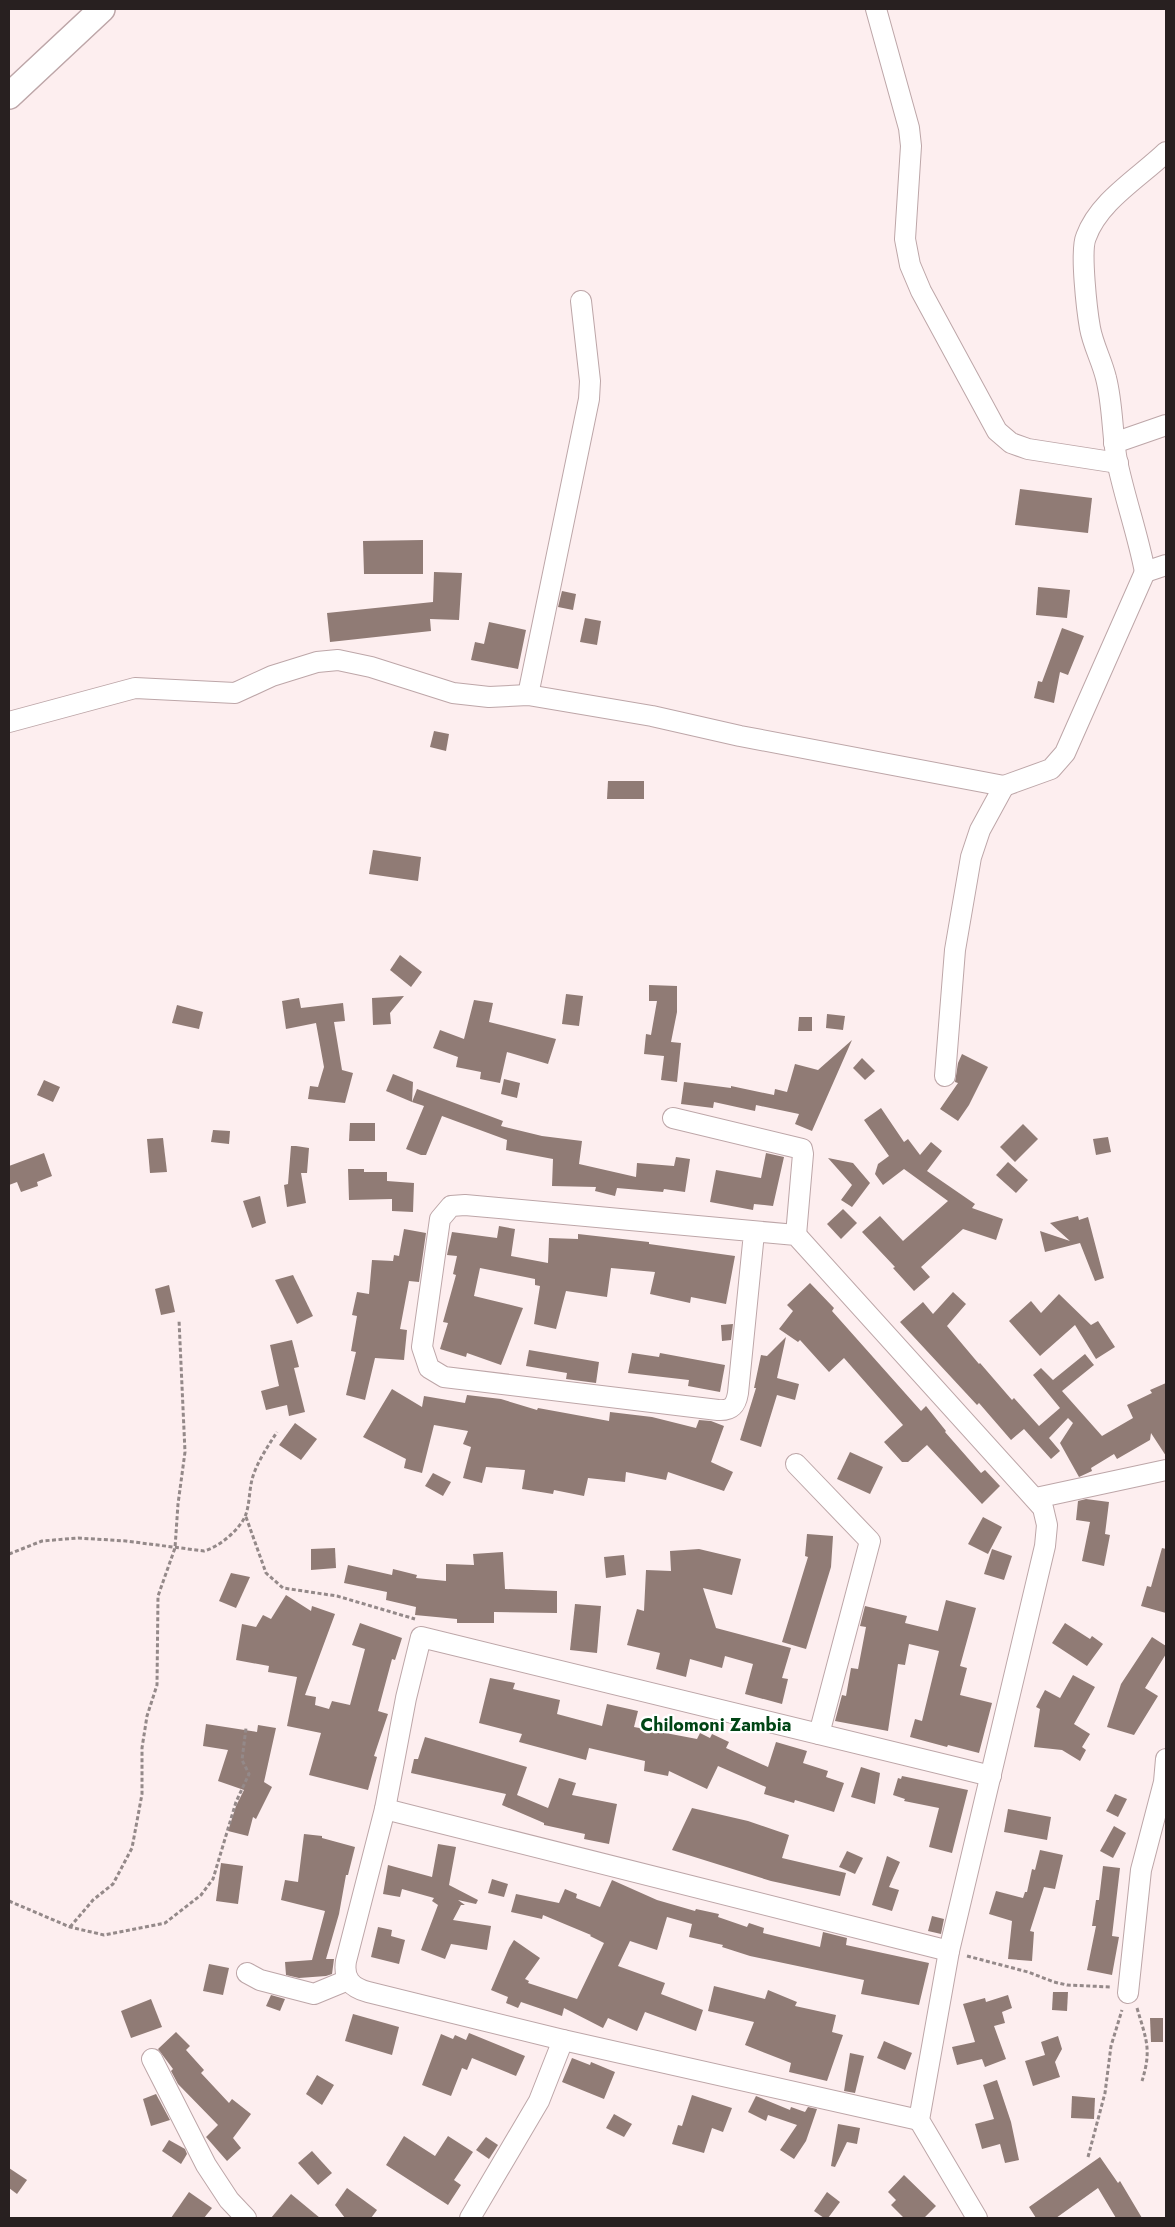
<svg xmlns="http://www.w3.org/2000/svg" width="1175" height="2227" font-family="Jost,sans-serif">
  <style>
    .building { fill: #907b75 }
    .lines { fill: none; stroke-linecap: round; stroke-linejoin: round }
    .minor-casing { stroke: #bda6a8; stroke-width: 22 }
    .tertiary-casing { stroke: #bda6a8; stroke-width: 28 }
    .path { stroke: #948989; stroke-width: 3; stroke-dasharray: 4 2.5; stroke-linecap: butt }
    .minor { stroke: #fff; stroke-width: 20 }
    .tertiary { stroke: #fff; stroke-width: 25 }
    .labels { text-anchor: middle; stroke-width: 4.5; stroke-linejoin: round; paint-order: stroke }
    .quarter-label { font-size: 18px; font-weight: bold; fill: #004515; stroke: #fff }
  </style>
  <rect width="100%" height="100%" fill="#fdeeef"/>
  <!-- building -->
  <g class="building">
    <path d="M1020,489l72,9 -4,35 -73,-8z"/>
    <path d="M423,540v34h-59l-1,-33z"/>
    <path d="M434,572l28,1 -3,47 -29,-1 1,12 -101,11 -3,-29 106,-11z"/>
    <path d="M1038,587l32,3 -3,28 -31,-3z"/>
    <path d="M562,591l14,3 -3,16 -15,-3z"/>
    <path d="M585,618l16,3 -4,24 -17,-3z"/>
    <path d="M489,622l37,8 -8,39 -47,-9 4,-18 9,2z"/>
    <path d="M1062,628l22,8 -16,39 -8,-3 -6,31 -20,-5 4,-17 4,1z"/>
    <path d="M434,731l15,3 -3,17 -16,-4z"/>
    <path d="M608,781h36v18h-37z"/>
    <path d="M373,850l48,7 -3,24 -49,-7z"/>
    <path d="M400,955l22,17 -11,15 -21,-17z"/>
    <path d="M649,985l28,1v26l-6,30 10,1 -4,39 -16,-2 3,-24 -20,-2 2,-20 5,1 6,-34h-8z"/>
    <path d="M566,994l17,2 -4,30 -17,-2z"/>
    <path d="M404,996l-14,17 1,11 -18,1 -1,-27z"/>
    <path d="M299,998l2,10 42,-5 2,18 -11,1 8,48 11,3 -8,30 -37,-4 2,-13 8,1 6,-20 -8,-44 -30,6 -4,-28z"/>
    <path d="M474,1000l19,3 -4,19 67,17 -8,25 -41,-12 -7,31 -20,-4 1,-7 -25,-5 2,-10 -25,-9 7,-18 24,9z"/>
    <path d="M177,1005l26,7 -4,17 -27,-6z"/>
    <path d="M827,1014l18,2 -2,14 -17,-2z"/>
    <path d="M799,1017h13v14h-14z"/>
    <path d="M852,1040l-40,91 -17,-7 4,-10 -43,-9 -1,6 -41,-9 -1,6 -32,-4 3,-22 47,6v-2l43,9 1,-6 12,3 8,-28 23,6z"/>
    <path d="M962,1054l26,13 -19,38 -11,16 -18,-12 18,-26 -3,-1 3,-19z"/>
    <path d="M862,1058l13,13 -10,9 -12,-12z"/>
    <path d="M393,1074l20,8 -1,20 -26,-11z"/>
    <path d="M504,1079l16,4 -3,15 -16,-4z"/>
    <path d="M44,1080l16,7 -7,15 -16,-7z"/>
    <path d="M417,1089l86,32 -2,5 41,10 40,5 -3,23 57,13 1,-14 37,3 2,-9 14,2 -5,33 -21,-3 -1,3 -46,-4 -2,8 -20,-5 1,-4 -44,-1 1,-27 -47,-9 1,-10 -65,-24 -16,39h-5l-15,-6 18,-43 -12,-4z"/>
    <path d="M881,1108l23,34 4,-3 12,16 11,-13 11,9 -15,20 48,33 -3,4 31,11 -7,21 -33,-11 -42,38 9,10 -16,14 -21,-23 2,-1 -33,-35 18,-16 23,25 45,-40 -44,-32 -21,16 -8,-11 3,-10 11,-8 -25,-36z"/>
    <path d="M350,1123h25v18h-26z"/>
    <path d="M1023,1124l15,15 -23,23 -15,-15z"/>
    <path d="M213,1130l17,1 -1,13 -18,-2z"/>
    <path d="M1108,1137l3,15 -15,3 -3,-16z"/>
    <path d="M163,1138l4,34 -17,1 -3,-34z"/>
    <path d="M296,1146l13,2 -2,25h-6l5,30 -19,4 -3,-22 4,-1 3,-38z"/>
    <path d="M44,1153l8,23 -15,6 1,4 -17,6 -4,-10 -8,3v-19z"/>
    <path d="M766,1153l18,4 -11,49 -19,-2 -1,6 -43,-8 6,-32 45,8z"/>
    <path d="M828,1158l25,5 17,20 -18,24 -11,-7 11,-15z"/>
    <path d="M1008,1162l20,18 -12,13 -20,-18z"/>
    <path d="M348,1169h16v3h23v9l27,2 -1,29 -21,-1v-12l-43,1z"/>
    <path d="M260,1196l6,27 -14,5 -9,-27z"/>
    <path d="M843,1209l14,14 -16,16 -14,-15z"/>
    <path d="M1078,1216l1,4 9,-3 16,61 -9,3 -15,-38 -35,9 -5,-21 30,10 -20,-18z"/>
    <path d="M499,1226l16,3 -4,27 37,7 1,-25 29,1v-5l71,8v2l86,12 -9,48 -35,-7 -1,6 -40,-9 5,-22 -44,-4 -4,29 -41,-6 -10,38 -22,-5 6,-38 -5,-1v-6l-55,-11 -6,28 49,12 -22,57 -34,-12 -1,4 -26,-8 8,-26 -5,-1 13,-47 -3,-1 4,-18 -10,-1 5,-23 45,6z"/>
    <path d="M404,1229l22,4 -7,49 -10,-1 -9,48 7,1 -3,30 -29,-2 -10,42 -19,-5 10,-43 -5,-1 6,-35 -5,-1 5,-23 12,2 3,-34 21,1 1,-6 5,1z"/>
    <path d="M293,1275l20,41 -16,8 -22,-44z"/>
    <path d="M810,1283l24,25 -2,3 89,100 5,-5 20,25 -1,1 36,41 4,-3 15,16 -18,18 -55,-59 -19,17h-6l-18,-20 19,-17 -59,-67 -15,14 -29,-32 -2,2 -19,-13 14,-18 -6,-6z"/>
    <path d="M169,1285l6,27 -14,3 -6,-26z"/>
    <path d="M953,1292l13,12 -19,22 32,38 1,-1 32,37 2,-2 25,28 21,-18 -27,-33 8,-7 12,12 32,-26 9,11 -32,26 40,45 31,-18 -6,-13 25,-12 -2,-3 16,-7v73l-15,-23 -1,7 -33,19 -3,-5 -23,14 1,3 -13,6 -19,-34 13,-20 -5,-5 -19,20 11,13 -9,8 -27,-30 -13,11 -32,-37 -2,2 -77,-83 23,-20 10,12z"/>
    <path d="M1059,1294l32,31 7,-4 17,26 -19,12 -21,-34 -35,31 -31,-35 22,-20 10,12z"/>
    <path d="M733,1324l-2,16 -9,1 -1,-16z"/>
    <path d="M786,1337l-9,41 22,6 -4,16 -18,-5 -16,52 -21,-7 16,-52h-2l7,-33 6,1z"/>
    <path d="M292,1340l7,27 -5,1 11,44 -16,4 -2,-11 -21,5 -5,-19 18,-5 -9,-41z"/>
    <path d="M529,1350l70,12 -3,21 -30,-4 1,-6 -41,-7z"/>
    <path d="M632,1353l27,4 1,-4 65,12 -5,27 -32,-6 1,-6 -61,-7z"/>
    <path d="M392,1389l30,18 2,-11 41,7 2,-8 34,4 36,11 1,-2 71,13 1,-9 42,5 44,11 3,-8 12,1 13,5 -13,36 22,10 -9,19 -56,-19 -2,8 -40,-8 -1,10 -37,-4 -4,18 -30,-6 -1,4 -31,-5 3,-19 -39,-3 -4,16 -19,-5 8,-31 -8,-3 5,-13 -34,-6 -12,48 -18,-5 2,-9 -43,-22z"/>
    <path d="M295,1423l22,16 -16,21 -22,-15z"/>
    <path d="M850,1452l33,15 -13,27 -33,-15z"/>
    <path d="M433,1473l18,9 -8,14 -18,-10z"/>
    <path d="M1086,1499l23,3 -4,32 5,1 -6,31 -22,-5 8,-39 -14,-2 2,-19z"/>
    <path d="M983,1517l19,10 -14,27 -20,-10z"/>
    <path d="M807,1534l26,2 -2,31 -25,82 -24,-7 26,-85 -3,-1z"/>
    <path d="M335,1548l1,20 -25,2v-21z"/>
    <path d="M1162,1548l4,1v64l-25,-7 6,-20 4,1z"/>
    <path d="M699,1549l42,10 -9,36 -29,-7 13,40 75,20 -9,30 6,1 -6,25 -37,-10 8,-30 -28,-8 -3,12 -32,-9 -4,18 -30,-8 4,-16 -33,-8 10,-36 7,2 2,-41 25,1 -1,-20z"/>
    <path d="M992,1549l20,7 -8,24 -20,-6z"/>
    <path d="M503,1552l2,37 52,2v22l-63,-1v11h-37v-4l-42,-4 1,-8 -30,-7 1,-8 -43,-9 4,-18 44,10 1,-6 24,6 -1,3 30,3v-17l28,1 -1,-11z"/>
    <path d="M624,1555l2,20 -20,3 -2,-21z"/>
    <path d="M231,1573l19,4 -14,31 -17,-7z"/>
    <path d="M286,1595l25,16 1,-5 23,8 -30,81 11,2 -1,8 14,4 3,-8 18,4 15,-56 -13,-4 8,-22 42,15 -7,22 -3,-1 -14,52 10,3 -14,42 3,1 -9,33 -59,-15 12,-42 -34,-7 10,-49 -29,-5 1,-6 -33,-6 6,-36 14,3 7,-12 8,4z"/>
    <path d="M946,1600l30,8 -16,58 7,2 -7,27 32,8 -13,50 -31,-8 -1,2 -37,-10 5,-18 7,2 17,-70 -30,-7 -4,21 -7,-1 -10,67 -53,-10 7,-26 4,1 5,-28 7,1 8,-42 -6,-1 5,-20 42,10 -2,7 33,8z"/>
    <path d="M575,1604l26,2 -4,47 -27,-3z"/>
    <path d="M1065,1623l25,16 2,-3 11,8 -16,22 -35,-23z"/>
    <path d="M1152,1637l14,9v8l-21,34 13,8 -24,39 -27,-8 14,-43z"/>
    <path d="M1073,1675l22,12 -21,37 16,10 -8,13 4,3 -6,11 -18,-11 -28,-3 6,-38 -4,-2 9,-17 15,8z"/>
    <path d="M490,1678l25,5 -2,6 47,11 -3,14 45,12 5,-22 31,7 -4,16 63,12 3,-6 10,5 2,-4 17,8 -3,6 42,19 8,-25 31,9 -4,12 25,8 -2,6 18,6 -10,29 -39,-12 -1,3 -30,-9 2,-7 -48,-21 -11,23 -38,-18 -1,5 -24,-5 1,-10 -56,-13 -3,12 -67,-18 3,-8 -43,-11z"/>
    <path d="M206,1724l51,8 1,-7 18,3 -12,54 8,5 -16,32 -3,-2 -5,19 -20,-5 8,-25 8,-16 -26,-9 10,-31 -25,-4z"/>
    <path d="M425,1737l102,30 -10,28 31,13 11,-30 17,5 -4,12 45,9 -8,40 -25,-5 1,-5 -41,-9v-2l-42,-18 4,-11 -95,-21 3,-14h4z"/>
    <path d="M861,1767l19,6 -5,31 -24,-7z"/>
    <path d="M902,1776l66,14 -16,63 -23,-6 10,-39 -35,-7 1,-2 -12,-4 5,-17 3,1z"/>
    <path d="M1115,1794l12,5 -9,18 -12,-6z"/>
    <path d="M692,1808l56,13 41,14 -7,23 64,15 -6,23 -69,-15 -99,-31z"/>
    <path d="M1008,1809l43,8 -4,23 -43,-8z"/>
    <path d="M1114,1826l12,7 -13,25 -13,-7z"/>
    <path d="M304,1834l18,2v2l33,9 -7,28h-2l-7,39 -13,45h8l-2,15 -6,2 -27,2 -13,-3 -1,-13 27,-2 13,-49 -44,-11 4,-20 13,2z"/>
    <path d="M438,1844l18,3 -7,38 29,15 -2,4 -18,-4 7,5h-4l-8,15 38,6 -4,24 -36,-6 -6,15 -24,-9 17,-45 -6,-4 2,-3 -32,-9 -2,8 -17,-3 5,-29 44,12z"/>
    <path d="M1040,1850l23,5 -8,34 -11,-2 -14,44 4,1 -2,29 -24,-2 4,-38 -23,-7 7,-23 27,7 2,-6h2l5,-23 3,1z"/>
    <path d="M847,1851l16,7 -8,16 -16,-7z"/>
    <path d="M887,1856l13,6 -11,25 10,3 -7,21 -20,-6z"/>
    <path d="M221,1863l22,3 -5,38 -22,-3z"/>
    <path d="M1103,1866l17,2 -8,68 7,1 -7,38 -25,-5 9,-44h-4l4,-26h3z"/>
    <path d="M492,1879l16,5 -4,13 -16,-4z"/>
    <path d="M612,1880l45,20 38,11 1,-2 23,5 -1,3 29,10 2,-4 15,5 -1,5 57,14 3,-15 24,6 -1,7 83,18 -10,42 -58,-11 3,-14 -114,-24 -28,-9 1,-2 -34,-8 3,-13 -25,-7 -10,33 -27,-9 -12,25 47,17 -4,11 42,16 -7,21 -51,-19 -8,19 -29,-13 -5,10 -39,-20 -2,8 -41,-14 -3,6 -12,-5 2,-6 -17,-7 18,-42 5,-8 26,18 -15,21 4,2 -1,2 49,16 27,-56 -14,-7 1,-1 -48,-20 -1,4 -31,-7 5,-18 43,9 6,-14 12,5 -1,4 24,9z"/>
    <path d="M932,1916l12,3 -3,15 -13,-3z"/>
    <path d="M378,1927l14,3 -1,6 14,4 -6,24 -28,-7z"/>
    <path d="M209,1964l20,4 -6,27 -20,-4z"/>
    <path d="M714,1986l51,13 3,-9 29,12 -2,4 41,9 -4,17 11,3 -16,46 -38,-9 2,-9 -46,-18 9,-23 -46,-11z"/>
    <path d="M1053,1992h15l-1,19 -15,-1z"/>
    <path d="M271,1995l14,4 -5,12 -14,-5z"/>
    <path d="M1008,1995l4,13 -10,4 3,11 -11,3 12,33 -21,8 -3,-8 -25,6 -5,-18 23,-5 -12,-38 22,-6 1,4z"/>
    <path d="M151,1999l11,28 -31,11 -10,-27z"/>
    <path d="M353,2014l46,13 -7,28 -47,-14z"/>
    <path d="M1150,2018h13v24h-12z"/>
    <path d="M176,2032l14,14 -4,4 18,20 -3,3 28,30 3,-4 19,15 -18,24 8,10 -14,13 -21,-24 12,-12 -40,-41 -7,-13 2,-2 -15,-20z"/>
    <path d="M469,2033l56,23 -9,20 -44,-18 -5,12 -5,-2 -11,28 -29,-11 19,-51 12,5 2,-4 11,5z"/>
    <path d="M1058,2036l4,13 -7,13 5,15 -27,9 -8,-25 20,-6 -4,-13z"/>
    <path d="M884,2041l28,12 -7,17 -28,-12z"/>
    <path d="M850,2053l14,3 -9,37 -11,-2z"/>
    <path d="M572,2058l18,7 1,-3 24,10 -11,27 -42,-17z"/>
    <path d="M317,2075l17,10 -12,20 -16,-11z"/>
    <path d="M997,2080l14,42 8,38 -14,3 -5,-19 -18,5 -7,-25 19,-5 -11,-34z"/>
    <path d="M156,2094l14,26 -19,6 -8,-27z"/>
    <path d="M692,2095l40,13 -9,24 -11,-4 -8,25 -32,-9 6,-19 4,1z"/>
    <path d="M756,2096l34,14 1,-3 14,5 3,-5 9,2 -11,32 -12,18 -14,-9 17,-25 -29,-10 -2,6 -18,-9z"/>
    <path d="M1072,2096l23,2 -1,21 -23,-1z"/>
    <path d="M614,2114l18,10 -8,13 -18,-9z"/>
    <path d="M838,2124l22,4 -3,16 -10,-2 -12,25 -4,-1z"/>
    <path d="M404,2136l31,20 13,-20 25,16 -19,28 7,5 -13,20 -62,-40z"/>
    <path d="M486,2137l12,8 -9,14 -13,-9z"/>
    <path d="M169,2140l16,9 2,5 -6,10 -19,-13z"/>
    <path d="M312,2151l20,22 -14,12 -20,-22z"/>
    <path d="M1100,2157l18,26 2,-2 22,37h-26l-18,-30 -42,30h-20l-7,-11z"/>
    <path d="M9,2168l18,12 -10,14 -8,-6z"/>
    <path d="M904,2175l32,31 -12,12h-20l-13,-13 5,-5 -8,-8z"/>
    <path d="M347,2188l30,22 -6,8h-26l-10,-13z"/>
    <path d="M189,2192l23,16 -8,10h-33z"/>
    <path d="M827,2192l13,10 -12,16h-4l-10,-7z"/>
    <path d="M291,2194l29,24h-49z"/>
  </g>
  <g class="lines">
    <defs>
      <g id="minor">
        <path d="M876,9l33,119 2,18 -6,93 5,26 11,26 76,140 14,12 17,6 90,14"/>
        <path d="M1166,152c-27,26 -67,49 -80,85 -6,14 1,74 4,91 3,17 12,33 16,50 7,27 6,57 11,83 8,38 21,74 28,111l21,-7"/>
        <path d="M1114,443l52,-18"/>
        <path d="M528,695l61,-296 1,-18 -9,-80"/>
        <path d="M9,722l126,-34 100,5 37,-17 45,-14 21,-2 33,7 82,26 36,4 39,-2 124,21 88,20 264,50 47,-17 14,-16 80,-181"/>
        <path d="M945,1076l10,-126 16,-93 9,-27 24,-44"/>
        <path d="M673,1118l129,31 1,5 -7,81"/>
        <path d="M754,1233l-16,160c-2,12 -6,18 -20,17l-274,-33 -15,-9 -7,-21 18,-128 11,-13 14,-1 331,30 247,273 4,17 -2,21 -96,405 -30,169 58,98"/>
        <path d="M796,1464l74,77 -51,193"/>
        <path d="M1036,1498l130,-28"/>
        <path d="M385,1809l564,142"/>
        <path d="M247,1973l13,7 54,14 34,-14"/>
        <path d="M1128,1993l13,-123 23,-88 2,-23"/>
        <path d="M152,2059l54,106 23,35 17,18"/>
        <path d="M919,2120l-356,-80 -195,-48c-16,-4 -25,-13 -22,-31l39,-152 21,-111 15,-61 570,139"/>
        <path d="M470,2218l69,-117 24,-61"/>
      </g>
      <path id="tertiary" d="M9,96l93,-87"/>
    </defs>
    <!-- minor casing -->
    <use href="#minor" class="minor-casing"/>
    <!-- tertiary casing -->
    <use href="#tertiary" class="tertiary-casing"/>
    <!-- path -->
    <g class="path">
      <path d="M246,1517l20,56 17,15 54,8 78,23"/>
      <path d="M9,1554l33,-13 36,-3 48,3 78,10c15,-4 37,-22 42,-37 4,-12 3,-25 7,-38 5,-15 15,-30 24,-44"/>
      <path d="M9,1901l61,26 34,8 61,-12 36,-28 12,-16 23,-77 13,-28 -7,-14 4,-32"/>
      <path d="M70,1927l23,-27 20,-16 19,-36 10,-54v-46l5,-32 10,-31 1,-89 17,-48 3,-44 7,-52 -6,-132"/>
      <path d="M967,1956l61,16 26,10 13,3 44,2"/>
      <path d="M1137,2008c9,31 15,41 5,73"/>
      <path d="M1088,2157l17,-64 6,-47 11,-36"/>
    </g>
    <!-- minor -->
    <use href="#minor" class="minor"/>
    <!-- tertiary -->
    <use href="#tertiary" class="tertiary"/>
  </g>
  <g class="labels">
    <!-- quarter labels -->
    <g class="quarter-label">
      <text x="716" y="1731">Chilomoni Zambia</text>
    </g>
  </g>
  <!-- border -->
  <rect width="1175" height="2227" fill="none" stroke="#282020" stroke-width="20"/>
</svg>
